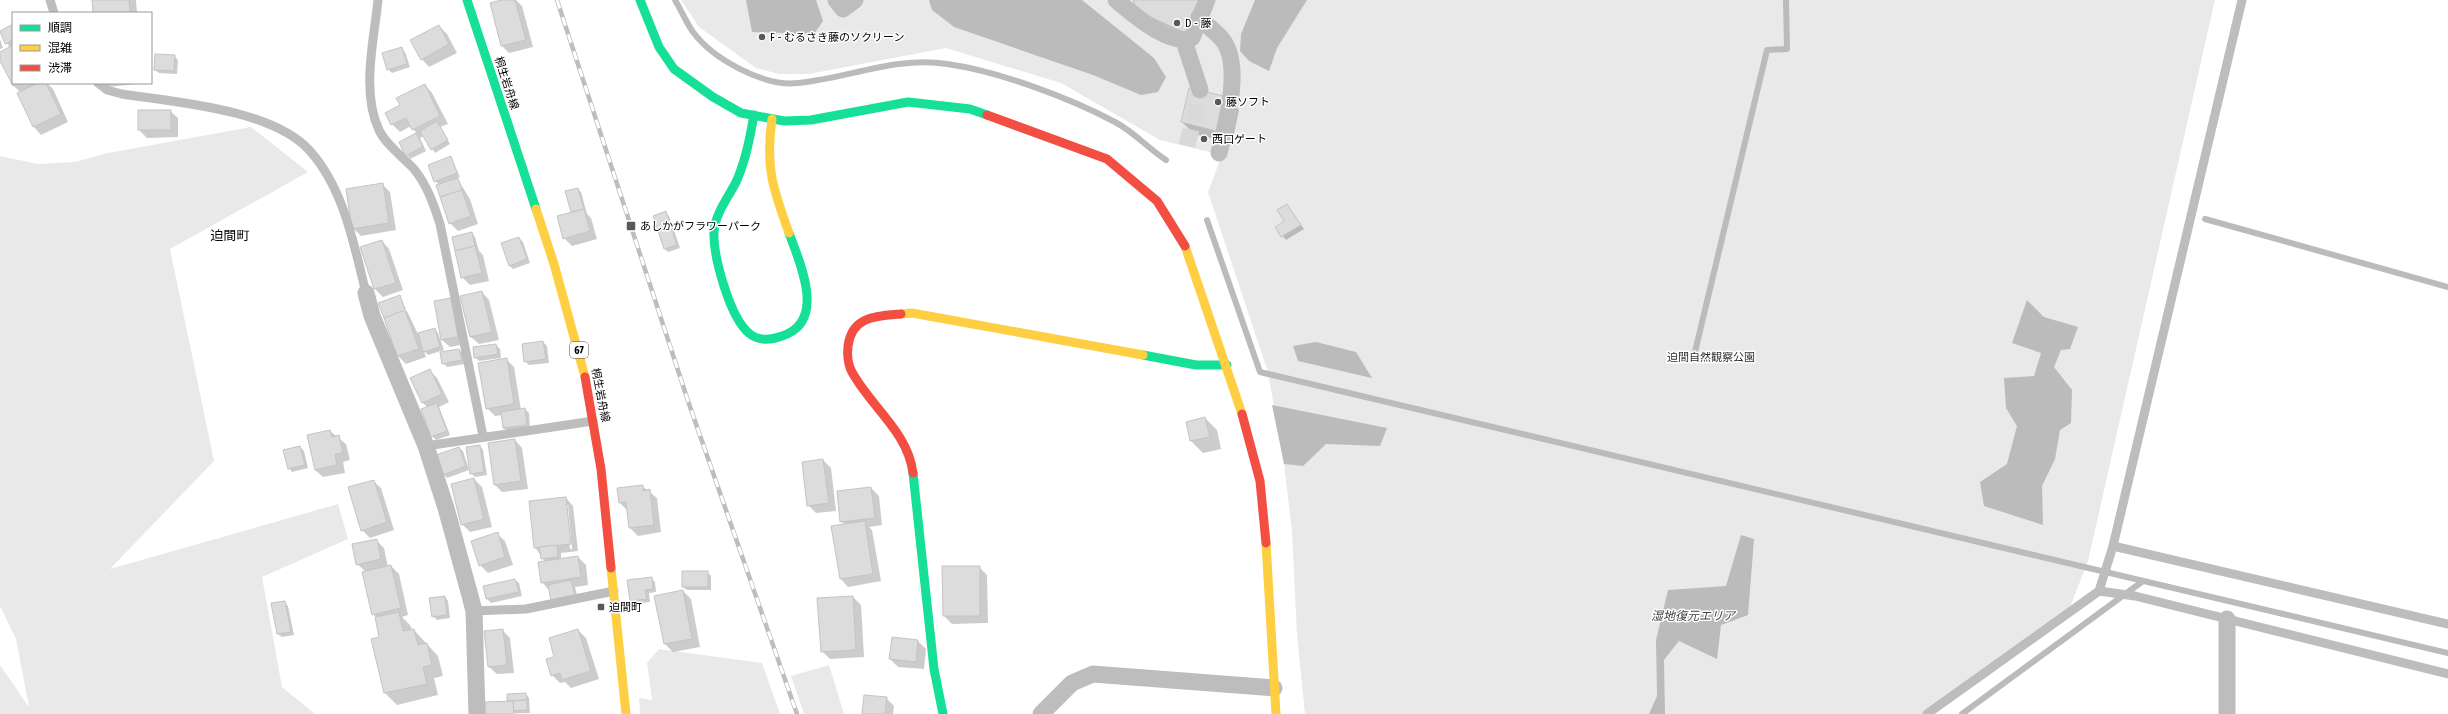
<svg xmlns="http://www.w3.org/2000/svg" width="2448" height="714" font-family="'Fira Sans Condensed','Noto Sans JP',sans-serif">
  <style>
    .green { fill: #e9e9e9 }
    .water { fill: #bbb }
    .shadow { fill: #0003; fill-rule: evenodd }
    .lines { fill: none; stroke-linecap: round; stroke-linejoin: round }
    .stream { stroke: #bbb; stroke-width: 6 }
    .building { fill: #dcdcdc; stroke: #c4c4c4 }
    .street-tunnel { stroke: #d9d9d9; stroke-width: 17; stroke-dasharray: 17 8; stroke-linecap: butt }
    .lane { stroke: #bdbdbd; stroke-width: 9 }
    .street { stroke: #bdbdbd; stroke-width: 17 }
    .fast { stroke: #16e098; stroke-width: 9 }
    .slow { stroke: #ffcf43; stroke-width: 9 }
    .jam { stroke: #f24e42; stroke-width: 9 }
    .rail-casing { stroke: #bdbdbd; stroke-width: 4.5 }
    .rail { stroke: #fff; stroke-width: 3; stroke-dasharray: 9; stroke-linecap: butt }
    .poi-dot { fill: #595959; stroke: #fff; stroke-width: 1.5 }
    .labels { text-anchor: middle; stroke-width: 3; stroke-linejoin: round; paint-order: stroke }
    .shield { fill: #fff; stroke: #4c4c4c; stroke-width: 1 }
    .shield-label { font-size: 10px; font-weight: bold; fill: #000 }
    .poi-label { font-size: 11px; fill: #000; stroke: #fff; text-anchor: start }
    .street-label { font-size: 11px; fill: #000; stroke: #fff }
    .park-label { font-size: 11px; fill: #2e2e2e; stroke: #fff }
    .water-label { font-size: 12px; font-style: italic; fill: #3f3f3f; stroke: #fff }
    .quarter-label { font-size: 13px; fill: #000; stroke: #fff }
  </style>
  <rect width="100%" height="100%" fill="#fff"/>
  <!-- green -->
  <g class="green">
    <path d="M681,0h1534l-127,561 -21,54 -141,99h-621l-8,-79 -5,-104 -8,-67 -16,-92 -60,-180 14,-37 -62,-15 -99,-57 -115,-35 -137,26h-30l-23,-6 -57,-41z"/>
    <path d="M251,127l57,45 -138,77 44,212 -104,108 228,-65 10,35 -86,38 20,110 33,27h-315v-49l29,42 -13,-68 -16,-33v-450l38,8 37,-2 33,-9z"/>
    <path d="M659,649l103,14 18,51h-140l-1,-16 13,2 -5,-37z"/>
    <path d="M829,665l15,49h-40l-13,-38z"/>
  </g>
  <!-- water -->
  <g class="water">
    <path d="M746,0h70l7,21 -9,13 -62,-2z"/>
    <path d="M929,0h153l72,58 12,19 -8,15 -17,3 -48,-20 -139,-48 -22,-17z"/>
    <path d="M1255,0h52l-30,48 -8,23 -20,-10 -9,-10 1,-17z"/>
    <path d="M2027,300l17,17 34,10 -8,22 -9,1 -7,17 18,23 -1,33 -11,7 -5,29 -13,27 1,39 -59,-19 -4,-24 27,-18 10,-38 -11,-18 -2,-30 30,-2 7,-23 -29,-10z"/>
    <path d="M1316,342l40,10 16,26 -74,-17 -5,-15z"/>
    <path d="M1272,405l115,23 -7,18 -54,-2 -23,22 -19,-2z"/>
    <path d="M1741,535l13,4 -6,76 -27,10 -4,34 -38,-18 -15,19 1,54h-16l8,-18 -1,-56 12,-50 58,-4z"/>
  </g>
  <!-- shadow -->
  <g class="shadow">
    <path d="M93,0h43l1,13h-43z"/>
    <path d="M506,0h10l6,6 11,41 -24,6 -7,-7z"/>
    <path d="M1134,0l58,37 -50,-22z"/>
    <path d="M13,26v57h34l6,6 15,33 -27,13 -7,-8 -14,-35 -6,-6 -14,-27v-6l10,-5 -10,-15z"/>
    <path d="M439,26l8,8 10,19 -28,14 -7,-8z"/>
    <path d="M0,39l3,9 -3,1z"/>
    <path d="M401,48l4,4 5,15 -18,6 -4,-4z"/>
    <path d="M174,56l4,4 -1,14 -18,-1 -4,-3z"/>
    <path d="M104,83h42l-39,4z"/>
    <path d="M425,85l7,8 16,31 -8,3 10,17 -15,9 -11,-17 -4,2 6,13 -16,8 -10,-17 17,-8 -6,-8 -11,6 -8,-8 9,-18z"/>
    <path d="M1228,98l11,12 -7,33 -38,-9 -12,-12z"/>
    <path d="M170,111l8,7v19l-31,1 -8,-8z"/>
    <path d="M451,157l9,20 -3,1 13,21 8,25 -20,7 -8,-8 -10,-38 -5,-4z"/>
    <path d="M382,184l8,8 6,38 -35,6 -8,-8z"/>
    <path d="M578,189l3,3 6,22 4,4 6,21 -25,7 -8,-8z"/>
    <path d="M1287,205l17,24 -18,11 -10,-13 10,-6z"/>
    <path d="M666,213l3,3 11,32 -12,4 -3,-3z"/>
    <path d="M472,233l3,4 4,14 4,4 6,26 -19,4 -8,-8z"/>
    <path d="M519,238l4,4 7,21 -17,6 -4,-4z"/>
    <path d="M382,241l7,8 14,41 -20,7 -8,-8 -14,-42z"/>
    <path d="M482,292l7,8 10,40 -20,4 -8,-7z"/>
    <path d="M399,297l7,12 -21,7v2l22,-7 11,23 17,-5 3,4 6,17 -16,5 -4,-4 2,6 -20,7 -8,-8 -18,-52z"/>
    <path d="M450,299l15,45 -15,3 -9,-8z"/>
    <path d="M543,342l4,4 2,17 -20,2 -4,-4z"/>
    <path d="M496,345l4,4 1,9 -22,3 -4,-4z"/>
    <path d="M459,350l4,3 2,11 -18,3 -4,-4z"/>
    <path d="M506,359l8,8 7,43 4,-1 4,4 1,16 -23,2 -4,-3 -1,-13 -7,1 -8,-8z"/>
    <path d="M429,370l8,8 12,24 -10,5 11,28 -14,5 -4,-4 -4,-28 -5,-5 -12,-25z"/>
    <path d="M1205,418l12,12 4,19 -18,4 -12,-12 -4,-19z"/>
    <path d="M330,431l16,13 4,16 -7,2 2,11 -22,4 -8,-7z"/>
    <path d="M515,440l7,8 6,41 -26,3 -7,-7z"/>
    <path d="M480,446l3,4 4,25 -12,2 -4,-4z"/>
    <path d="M300,447l4,4 4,17 -16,4 -3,-4z"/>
    <path d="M459,448l4,3 6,19 -22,8 -3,-4z"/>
    <path d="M823,460l8,8 5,43 -20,2 -8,-8z"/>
    <path d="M474,479l8,8 10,40 -22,5 -8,-8z"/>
    <path d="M373,481l8,7 13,42 -24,8 -8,-8z"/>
    <path d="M642,486l15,12 4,34 -23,4 -8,-8 -2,-17 -8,-8z"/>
    <path d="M871,488l8,8 3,29 -13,2 3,3 9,51 -33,6 -7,-8 4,-54 -4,-4z"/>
    <path d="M566,498l7,8 5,45 -17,2v7l17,-3 8,8 2,20 -13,2 3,12 -29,-9 -7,-8 3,-20 -10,-15zM566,505h2l4,44h-2z"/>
    <path d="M497,534l8,7 8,24 -25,8 -8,-8z"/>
    <path d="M376,540l8,8 4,19 3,-1 8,8 9,41 -6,2 8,8 2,5h2l24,26 5,20 -9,2 4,17 -41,10 -12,-12 -12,-54 7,-1 -4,-21 -3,-3 -7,-42 -9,-8z"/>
    <path d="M944,567h35l8,8 1,48 -36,1 -8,-8z"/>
    <path d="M707,572l4,4v14h-24l-4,-3z"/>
    <path d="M651,578l4,4 1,10 -7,1 1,9 -16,2 -3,-4z"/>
    <path d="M515,580l4,3 3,13 -31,7 -4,-4 -3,-13z"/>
    <path d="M683,591l8,8 9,48 -27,5 -8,-8 -9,-48z"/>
    <path d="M445,597l3,4 2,17 -13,2 -4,-4z"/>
    <path d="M853,597l8,8 3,52 -34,2 -8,-8z"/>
    <path d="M284,602l4,4 6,29 -12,2 -4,-3z"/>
    <path d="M502,630l8,8 4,35 -17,1 -8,-7z"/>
    <path d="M578,630l8,8 13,41 -28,9 -6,-6 -5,1 -8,-8 4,-18z"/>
    <path d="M893,638l25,3 8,8 -2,20 -26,-2 -8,-8z"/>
    <path d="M526,694l3,4 1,15 -44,1 24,-12 -2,-2z"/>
    <path d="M886,698l8,8 -1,8h-30z"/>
  </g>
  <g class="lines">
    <!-- stream -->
    <g class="stream">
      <path d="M675,0c6,10 11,22 18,32 20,27 71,55 105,51 50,-5 98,-27 149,-19 51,7 123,34 168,58 19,10 34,27 51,38"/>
      <path d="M2205,219l243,68"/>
      <path d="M1207,220l53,152 1188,281"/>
      <path d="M1694,356l73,-306 20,-1 -1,-49"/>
      <path d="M1962,714l181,-133"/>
    </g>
  </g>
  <!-- building -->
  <g class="building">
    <path d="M92,0h37l1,13h-37z"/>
    <path d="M501,0h14l11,40 -25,6 -11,-43z"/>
    <path d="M1133,0h67l-12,34 -51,-23z"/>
    <path d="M13,24v16l-8,4 -5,-13z"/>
    <path d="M439,25l10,19 -28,16 -11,-20z"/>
    <path d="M13,45v38h7l-7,3 -13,-25v-9z"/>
    <path d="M402,47l5,17 -20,6 -5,-17z"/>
    <path d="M155,54l20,1 -1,16 -20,-1z"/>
    <path d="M38,83h8l15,31 -28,13 -16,-34z"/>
    <path d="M425,84l15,32 -28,14 -6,-12 -15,7 -6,-12 15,-8 -4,-7z"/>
    <path d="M1189,88l39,9 -8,35 -39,-10z"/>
    <rect x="138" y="110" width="33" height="20"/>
    <path d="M437,121l11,19 -17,10 -11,-19z"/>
    <path d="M416,133l7,14 -18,9 -6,-14z"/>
    <path d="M451,156l6,17 -23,9 -6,-17z"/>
    <path d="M458,178l4,12 -22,7 -4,-12z"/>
    <path d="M383,183l6,40 -37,6 -6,-40z"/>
    <path d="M578,188l6,21 -13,3 -6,-21z"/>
    <path d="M462,190l9,26 -22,8 -9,-27z"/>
    <path d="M1287,204l14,21 -20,12 -6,-10 9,-6 -7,-11z"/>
    <path d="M584,209l6,22 -27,8 -6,-23z"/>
    <path d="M666,211l11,34 -13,4 -11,-33z"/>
    <path d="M472,232l3,14 -20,5 -3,-14z"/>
    <path d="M519,237l8,22 -18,7 -8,-23z"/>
    <path d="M382,240l14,43 -22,6 -14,-42z"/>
    <path d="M475,246l7,27 -21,5 -6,-27z"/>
    <path d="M482,291l10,41 -22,5 -10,-41z"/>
    <path d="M400,295l5,15 -21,8 -6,-15z"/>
    <path d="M451,298l7,39 -17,3 -7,-39z"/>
    <path d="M405,310l14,39 -22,7 -13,-38z"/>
    <path d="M435,328l5,19 -17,5 -5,-19z"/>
    <path d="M543,341l3,18 -22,3 -2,-18z"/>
    <path d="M496,344l2,10 -24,4 -1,-11z"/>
    <path d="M459,349l3,11 -20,4 -2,-12z"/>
    <path d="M507,358l7,46 -28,5 -8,-46z"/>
    <path d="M430,369l12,25 -20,9 -12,-25z"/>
    <path d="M437,403l10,28 -16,6 -10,-28z"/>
    <path d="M525,408l2,17 -24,3 -2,-16z"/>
    <path d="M1205,417l5,20 -20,4 -4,-19z"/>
    <path d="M330,430l2,7 7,-2 4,18 -8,1 2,11 -22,5 -8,-35z"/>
    <path d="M515,439l6,42 -27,4 -6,-42z"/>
    <path d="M480,445l4,27 -14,2 -4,-27z"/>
    <path d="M300,446l5,19 -17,4 -5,-19z"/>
    <path d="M459,447l7,19 -23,9 -7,-20z"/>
    <path d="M823,459l6,44 -22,3 -5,-44z"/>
    <path d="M474,478l10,41 -23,6 -10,-41z"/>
    <path d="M374,480l13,42 -26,9 -13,-44z"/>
    <path d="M643,485v6l7,-2 4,36 -25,3 -3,-26 -7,1 -2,-15z"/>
    <path d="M871,487l4,31 -35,4 -3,-31z"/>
    <path d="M566,497l5,47 -37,4 -5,-47z"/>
    <path d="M865,521l8,53 -33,5 -9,-53z"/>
    <path d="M498,532l7,25 -26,9 -8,-25z"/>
    <path d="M377,539l4,20 -25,6 -4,-21z"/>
    <path d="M557,545l1,12 -17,2 -2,-12z"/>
    <path d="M578,556l3,21 -40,6 -3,-21z"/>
    <path d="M391,565l10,43 -29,7 -10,-43z"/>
    <path d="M942,566h38v50h-37z"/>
    <rect x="682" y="571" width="26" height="16"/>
    <path d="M652,577l1,12 -8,1 2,9 -17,2 -3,-21z"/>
    <path d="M515,579l4,13 -33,7 -3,-13z"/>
    <path d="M571,580l4,15 -24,6 -3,-16z"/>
    <path d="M683,590l9,49 -28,5 -10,-48z"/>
    <path d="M445,596l2,19 -15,2 -3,-19z"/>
    <path d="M853,596l3,54 -35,2 -4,-54z"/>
    <path d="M285,601l6,31 -14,2 -6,-31z"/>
    <path d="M399,612l4,19 11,-2 4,16 9,-2 5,22 -9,2 4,17 -43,9 -13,-54 8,-2 -4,-20z"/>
    <path d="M503,629l4,36 -19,2 -4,-36z"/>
    <path d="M578,629l13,42 -29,9 -2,-7 -9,3 -5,-17 8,-2 -5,-19z"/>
    <path d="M892,637l26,3 -2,22 -27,-3z"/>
    <path d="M526,693l1,7 -20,1v-7z"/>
    <path d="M864,695l23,2 -2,17h-23z"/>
    <path d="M527,700v10l-14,1v-10z"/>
    <path d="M513,701l1,13h-29v-12z"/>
  </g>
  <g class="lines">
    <!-- street-tunnel -->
    <path class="street-tunnel" d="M1187,146l13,-56"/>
    <!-- lane -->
    <g class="lane">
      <path d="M50,0l4,13"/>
      <path d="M378,0c-4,40 -17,92 1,130 7,15 24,27 35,39 13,16 20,36 26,55l43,212"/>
      <path d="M98,83l9,7 15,4c52,8 151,15 188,57 34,38 44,94 56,142"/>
      <path d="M426,446l167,-25"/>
      <path d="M2113,546l335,78"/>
      <path d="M2099,591l36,5 313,78"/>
      <path d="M474,611l52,-2 88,-18"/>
      <path d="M1927,714l172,-123 14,-45 129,-546"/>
    </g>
    <!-- street -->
    <g class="street">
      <path d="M836,0l7,9 12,-9"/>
      <path d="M1116,0c17,14 54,47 76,38l15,-38"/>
      <path d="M1199,17c7,8 16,14 23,22 21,25 4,86 -3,114"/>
      <path d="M1184,41l16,49"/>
      <path d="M366,293l6,23 54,130 20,62 23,84 5,19 3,103"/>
      <path d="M1041,714l31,-31 21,-9 181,14"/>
      <path d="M2227,714v-95"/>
    </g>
    <!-- fast -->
    <g class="fast">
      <path d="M467,0l69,209"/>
      <path d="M640,0l19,47 15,22 39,28 28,16 43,8 27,-1 97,-18 62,7 17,6"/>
      <path d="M754,115c-4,22 -8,44 -17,65 -8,17 -22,33 -23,52 -1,24 16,87 36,102 9,7 21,6 32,2 45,-14 18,-73 7,-103"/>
      <path d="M1143,355l53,10h31"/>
      <path d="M913,473l21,196 9,45"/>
    </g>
    <!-- slow -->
    <g class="slow">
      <path d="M772,119c-7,48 1,70 17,114"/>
      <path d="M536,209l18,55 31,113"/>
      <path d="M1185,246l57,168"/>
      <path d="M901,314l11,-1 231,42"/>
      <path d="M1266,543l10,171"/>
      <path d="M611,568l15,146"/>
    </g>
    <!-- jam -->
    <g class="jam">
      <path d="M987,115l120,44 50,42 28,45"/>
      <path d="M901,314c-25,2 -49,2 -53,32 -1,8 0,19 4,26 19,35 56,60 61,101"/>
      <path d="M585,377l16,92 10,99"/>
      <path d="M1242,414l18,67 6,62"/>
    </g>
    <defs>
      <path id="rail" d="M557,0l131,401 109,313"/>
    </defs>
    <!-- rail casing -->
    <use href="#rail" class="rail-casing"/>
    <!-- rail -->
    <use href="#rail" class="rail"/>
  </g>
  <!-- markers -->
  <g class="poi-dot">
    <circle cx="1177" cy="23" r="4"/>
    <circle cx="762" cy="37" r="4"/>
    <circle cx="1218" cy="102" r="4"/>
    <circle cx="1204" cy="139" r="4"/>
    <rect x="626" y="221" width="10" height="10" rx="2"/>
    <rect x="597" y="603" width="8" height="8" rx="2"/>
  </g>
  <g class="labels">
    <!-- shield labels -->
    <rect class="shield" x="570" y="342" width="18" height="16" rx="3"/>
    <g class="shield-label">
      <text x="579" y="354">67</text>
    </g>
    <!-- poi labels -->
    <g class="poi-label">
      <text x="1185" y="27">D - 藤</text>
      <text x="770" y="41">F - むるさき藤のソクリーン</text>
      <text x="1226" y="106">藤ソフト</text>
      <text x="1212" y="143">西口ゲート</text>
      <text x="640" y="230">あしかがフラワーパーク</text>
      <text x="609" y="611">迫間町</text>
    </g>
    <!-- street labels -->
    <g class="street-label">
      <text transform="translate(507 83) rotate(72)" y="4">桐生岩舟線</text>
      <text transform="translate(601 395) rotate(79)" y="4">桐生岩舟線</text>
    </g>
    <!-- park labels -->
    <g class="park-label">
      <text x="1711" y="361">迫間自然観察公園</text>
    </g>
    <!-- water labels -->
    <g class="water-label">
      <text x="1693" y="620">湿地復元エリア</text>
    </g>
    <!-- quarter labels -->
    <g class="quarter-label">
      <text x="230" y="240">迫間町</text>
    </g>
  </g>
  <!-- legend -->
  <rect x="12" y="12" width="140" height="72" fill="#ffffff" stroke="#999999"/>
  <rect x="20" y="25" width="20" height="6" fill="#16e098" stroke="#999999"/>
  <text x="48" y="32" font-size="12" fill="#000000">順調</text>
  <rect x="20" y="45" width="20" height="6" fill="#ffcf43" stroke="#999999"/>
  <text x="48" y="52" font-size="12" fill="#000000">混雑</text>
  <rect x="20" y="65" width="20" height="6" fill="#f24e42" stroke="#999999"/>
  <text x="48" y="72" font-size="12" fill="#000000">渋滞</text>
</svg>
